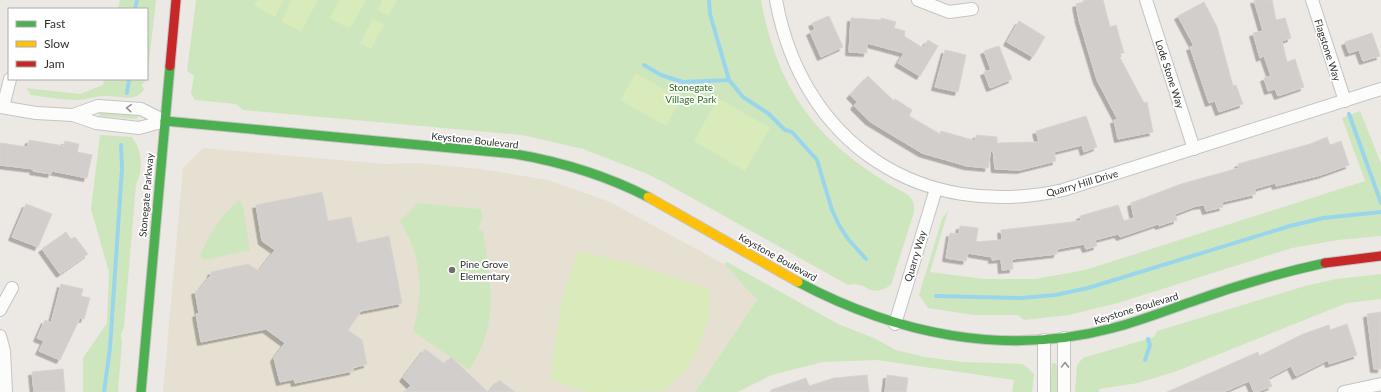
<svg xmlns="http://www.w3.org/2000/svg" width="1381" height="392" font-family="Lato,sans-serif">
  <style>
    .education { fill: #e6e0d3 }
    .green { fill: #cee6be }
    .pitch { fill: #d9eabb }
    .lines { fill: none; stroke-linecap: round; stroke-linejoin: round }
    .stream { stroke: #99d6ec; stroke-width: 4 }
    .building { fill: #d1cecb; stroke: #d7d4d0; filter: url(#shadow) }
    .street-casing { stroke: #c5c4c5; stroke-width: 14 }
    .fast-casing { stroke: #c5c4c5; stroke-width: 11 }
    .slow-casing { stroke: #c5c4c5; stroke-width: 11 }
    .jam-casing { stroke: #c5c4c5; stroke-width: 11 }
    .street { stroke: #fcfcfb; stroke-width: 12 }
    .fast { stroke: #4caf50; stroke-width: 9 }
    .slow { stroke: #ffc107; stroke-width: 9 }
    .jam { stroke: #c62828; stroke-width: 9 }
    .oneway { stroke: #959594 }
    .poi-dot { fill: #706f6e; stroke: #fff; stroke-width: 1.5 }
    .labels { text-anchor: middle; stroke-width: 3.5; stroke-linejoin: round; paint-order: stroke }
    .street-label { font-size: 10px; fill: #2e2e2e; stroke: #fff }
    .park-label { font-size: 10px; fill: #2c6e1b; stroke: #fff }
    .poi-label { font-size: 10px; fill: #2e2e2e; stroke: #fff; text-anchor: start }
  </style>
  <defs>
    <filter id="shadow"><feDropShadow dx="-3.5" dy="3.5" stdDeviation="0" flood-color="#0004"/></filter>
  </defs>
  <rect width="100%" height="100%" fill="#ece8e4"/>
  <!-- education -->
  <path class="education" d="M203,148l182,16 31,-1 65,6 67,11 62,22 114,62 33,36 -62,92h-532l20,-224z"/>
  <!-- green -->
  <g class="green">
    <path d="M120,0h36l-9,79v-70h-29z"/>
    <path d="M196,0h565c18,96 60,146 144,193 7,5 10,9 9,19l-23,73c-24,15 -22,-5 -43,0l-181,-101 -22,-11 -62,-24 -61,-14 -279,-25 -7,-6 -41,-4 -4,-6 3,-18 -7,-5z"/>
    <path d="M104,79h43l-5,6 2,4c-8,15 -26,6 -39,7 -10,0 -19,4 -28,4 -15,0 -31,-3 -46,-5l-5,-7 54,6 23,-9z"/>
    <path d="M101,111l37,4v2l-2,2 -36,-3 -1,-1z"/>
    <path d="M1360,111l21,52v73l-43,4 -46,8 -174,55 -49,12 -45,5 -6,-5h-45l-45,-7 -9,-13 23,-76 6,-8 -18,61 54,7h51l50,-9 280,-89 -23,-63z"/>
    <path d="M100,135l32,2c10,14 12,31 4,47l-12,143 -3,8 1,7 -4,50h-35v-34l24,-35 2,-51 -18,-63z"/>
    <path d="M238,201h3l2,5 7,44 -45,10 -3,-1 -2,-3c10,-24 19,-37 38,-55z"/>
    <path d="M418,203l63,6 2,9 -5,10 5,4c8,50 17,94 -14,138l-56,-39c11,-40 9,-74 -13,-110z"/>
    <path d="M727,262l111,62 36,14 22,12 29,7 38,5 59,2 5,3 7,7 -2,18h-20l2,-12 -137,-20 -55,2 -50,13 -34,17h-43l62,-92 -33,-36z"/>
    <path d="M1381,274v25l-34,4 -170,68 -39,12 -39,6v3h-24l2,-27 6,-7 71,-21 3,-6 148,-45 31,-7z"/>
    <path d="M1052,363h3l2,2v27h-7z"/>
  </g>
  <!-- pitch -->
  <g class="pitch">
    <path d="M257,0h27l-9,17 -21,-12z"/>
    <path d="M292,0h26l-17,32 -20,-11z"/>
    <path d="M340,0h26l-16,29 -21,-11z"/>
    <path d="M383,0h14l-9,16 -11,-6z"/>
    <path d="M373,19l11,6 -13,24 -11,-6z"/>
    <path d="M636,73l45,26 -15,27 -46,-26z"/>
    <path d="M718,98l52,30 -25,43 -51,-30z"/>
    <path d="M578,251l54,13 78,25 -1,26 -8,27 -14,27 -24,22 -77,1 -36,-13 12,-78z"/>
  </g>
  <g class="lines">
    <!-- stream -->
    <g class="stream">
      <path d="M709,0l1,14 19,66 14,17 26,17 16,16 7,2 25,28 15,50 7,15 9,14 18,20"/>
      <path d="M135,9l2,-9"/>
      <path d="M644,65l17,10 22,7 46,-2"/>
      <path d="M127,93l2,-14"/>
      <path d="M1349,114l32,89"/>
      <path d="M936,296l85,2 34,-3 33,-7 202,-62 33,-8 58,-6"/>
      <path d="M1145,360l5,-15 -2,-6"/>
      <path d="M104,392l6,-44 12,-180 -1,-23"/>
    </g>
  </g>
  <!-- building -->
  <g class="building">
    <path d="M1083,0h20l7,27 6,-2 8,28 -6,1 26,49 3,-1 6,30 -35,7 -4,-19h4l-21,-40 -18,-60 -3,-16 8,-2z"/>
    <path d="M1254,0h18l4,20 9,-2 6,20 -9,3 5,21 8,-3 9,28 -26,9 -3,-7 -7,2 -4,-13 7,-2 -7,-20 -4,2 -7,-25 10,-2z"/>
    <path d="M1204,2l13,25 16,59 3,-1 7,19 -24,8 -4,-11 -6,2 -19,-56 4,-1 -16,-30z"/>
    <path d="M829,16l14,31 -22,10 -11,-25 5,-3 -3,-6z"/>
    <path d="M851,18l30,2v-2l15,4 -2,6 11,3 -1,5 19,12 5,-8 10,6 -18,30 -22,-13 6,-10 -37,-10v10l-18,-1z"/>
    <path d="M1019,21l26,16 -12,20 -26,-15z"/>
    <path d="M1372,33l8,23 -17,5 -4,-11 -10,3 -4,-11z"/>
    <path d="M999,46l13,33 -22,9 -6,-16 7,-2 -7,-19z"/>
    <path d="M945,50l21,5 -8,37 -23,-5z"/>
    <path d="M868,76l26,25 1,-2 17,11 -3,6 31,18 1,-3 35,10v-6l21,2v6l42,-1 -3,-11 50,-15 11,31 -13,5 -2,-7 -28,7 2,9 -36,9 -25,-1 -2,-20h-2l-3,19 -21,-2 -45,-13 -53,-32 -15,-15 3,-4 -7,-7z"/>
    <path d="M1327,137l3,8 11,-4 8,24 -28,10 -45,11 -1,-3 -21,6 2,5 -34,8 1,5 -17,4 -2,-6 -8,1 -21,8 2,6 -18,6 -1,-2 -38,13 -2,-3 -23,6 2,6 -11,3 -2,-5 -27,5v5l-45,5 1,10 -11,1 -1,-11 -9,1v-3l-24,-4 -2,8 -20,-3 4,-25 9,1 1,-8 18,2 -2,14 26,-2 -1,-10 80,-9 -1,-5 38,-11 6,16 10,-3 -3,-15 50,-19 58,-16 -1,-4 72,-20z"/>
    <path d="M29,140l35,6 1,-5 14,3 -2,8 15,3 -5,23 -35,-7 -1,3 -18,-3 1,-2 -34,-4v-22l28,4z"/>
    <path d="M322,192l6,29 23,-4 6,26 32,-7 13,67 -41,8 -13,19 14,10 5,24 -14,4v3l-5,1 -53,11 -1,-4 -14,3 -6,-24 11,-15 -19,-14 -65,13 -5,-28 3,-1 -4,-22 4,-1 12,-15v-3l37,-8 11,7 16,-21 -13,-9 -6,-36z"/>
    <path d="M26,204l26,10 -14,33 -26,-10z"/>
    <path d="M66,232l5,7 4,-2 13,17 -28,20 -18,-25z"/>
    <path d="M61,284l22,5 -2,7 9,2 -6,21 -4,-1 -20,42 -21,-9 5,-10 -7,-3 8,-18 6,3z"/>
    <path d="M1381,312v57h-7l-7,-55z"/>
    <path d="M1347,324l10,31 -28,9 -1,-4 -32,16 -5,-10 -23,12 4,8 -15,6h-3l-5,-11 -25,11h-57l91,-40 1,4 44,-22 26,-9 1,5z"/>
    <path d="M425,349l20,15 6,-7 37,35h-84l7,-6 -8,-8z"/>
    <path d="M63,369l2,23h-31l-2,-20z"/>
    <path d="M867,375l2,17h-98v-2l35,-12 3,8 25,-8z"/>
    <path d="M887,375l21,3 -2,14h-21z"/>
    <path d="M499,380l16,12h-26z"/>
  </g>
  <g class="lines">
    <defs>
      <g id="street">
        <path d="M776,0c26,143 144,222 287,190l318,-101"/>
        <path d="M918,0l31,12 23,-3"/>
        <path d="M1146,0l48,149"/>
        <path d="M1312,0l33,101"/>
        <path d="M0,107l36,6 37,2 23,8 43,5 26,-7"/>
        <path d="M3,107l7,-28"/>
        <path d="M73,115l25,-9 43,3 24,12"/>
        <path d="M0,310l12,-22"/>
        <path d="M895,324l41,-135"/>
        <path d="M0,336l4,15 2,41"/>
        <path d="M1044,392v-52"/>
        <path d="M1064,392v-54"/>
        <path d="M1344,392l37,-8"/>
      </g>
      <g id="fast">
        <path d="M165,121l350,33c47,8 90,21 133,43"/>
        <path d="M798,282c98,52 206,75 315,46 27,-7 52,-17 78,-26 44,-16 88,-29 134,-39"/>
        <path d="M141,392l29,-326"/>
      </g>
      <path id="slow" d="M648,197l150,85"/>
      <g id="jam">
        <path d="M170,66l6,-66"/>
        <path d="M1325,263l56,-7"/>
      </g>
    </defs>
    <!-- street casing -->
    <use href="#street" class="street-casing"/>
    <!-- fast casing -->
    <use href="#fast" class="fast-casing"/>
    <!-- slow casing -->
    <use href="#slow" class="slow-casing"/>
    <!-- jam casing -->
    <use href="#jam" class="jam-casing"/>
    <!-- street -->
    <use href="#street" class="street"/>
    <!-- fast -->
    <use href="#fast" class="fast"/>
    <!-- slow -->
    <use href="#slow" class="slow"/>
    <!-- jam -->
    <use href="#jam" class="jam"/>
  </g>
  <!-- one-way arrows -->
  <defs><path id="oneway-chevron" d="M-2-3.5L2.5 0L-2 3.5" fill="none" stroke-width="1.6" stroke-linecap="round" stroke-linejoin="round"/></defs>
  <g class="oneway">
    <use href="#oneway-chevron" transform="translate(129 108) rotate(-176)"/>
    <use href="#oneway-chevron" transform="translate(1065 365) rotate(-89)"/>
  </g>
  <!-- markers -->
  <circle class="poi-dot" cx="452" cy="270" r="4"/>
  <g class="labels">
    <!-- street labels -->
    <g class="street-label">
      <text transform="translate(1328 50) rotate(72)" y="4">Flagstone Way</text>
      <text transform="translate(1170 74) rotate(72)" y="4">Lode Stone Way</text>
      <text transform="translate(475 140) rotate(6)" y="4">Keystone Boulevard</text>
      <text transform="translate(1082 183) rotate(-16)" y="4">Quarry Hill Drive</text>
      <text transform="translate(146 195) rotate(-85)" y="4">Stonegate Parkway</text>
      <text transform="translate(915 256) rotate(-73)" y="4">Quarry Way</text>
      <text transform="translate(778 257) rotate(29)" y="4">Keystone Boulevard</text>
      <text transform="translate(1136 308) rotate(-17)" y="4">Keystone Boulevard</text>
    </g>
    <!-- park labels -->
    <g class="park-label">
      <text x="691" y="91">Stonegate<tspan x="691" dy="12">Village Park</tspan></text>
    </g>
    <!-- poi labels -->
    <g class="poi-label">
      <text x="460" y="268">Pine Grove<tspan x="460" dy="12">Elementary</tspan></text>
    </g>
  </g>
  <!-- legend -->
  <rect x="8" y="8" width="140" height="72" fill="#ffffff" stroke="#ababab"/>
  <rect x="16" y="21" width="20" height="6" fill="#4caf50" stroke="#ababab"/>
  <text x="44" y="28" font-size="12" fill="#2e2e2e">Fast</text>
  <rect x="16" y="41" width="20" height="6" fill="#ffc107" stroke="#ababab"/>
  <text x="44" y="48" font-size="12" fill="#2e2e2e">Slow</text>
  <rect x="16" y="61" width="20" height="6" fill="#c62828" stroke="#ababab"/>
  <text x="44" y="68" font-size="12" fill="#2e2e2e">Jam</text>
</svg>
